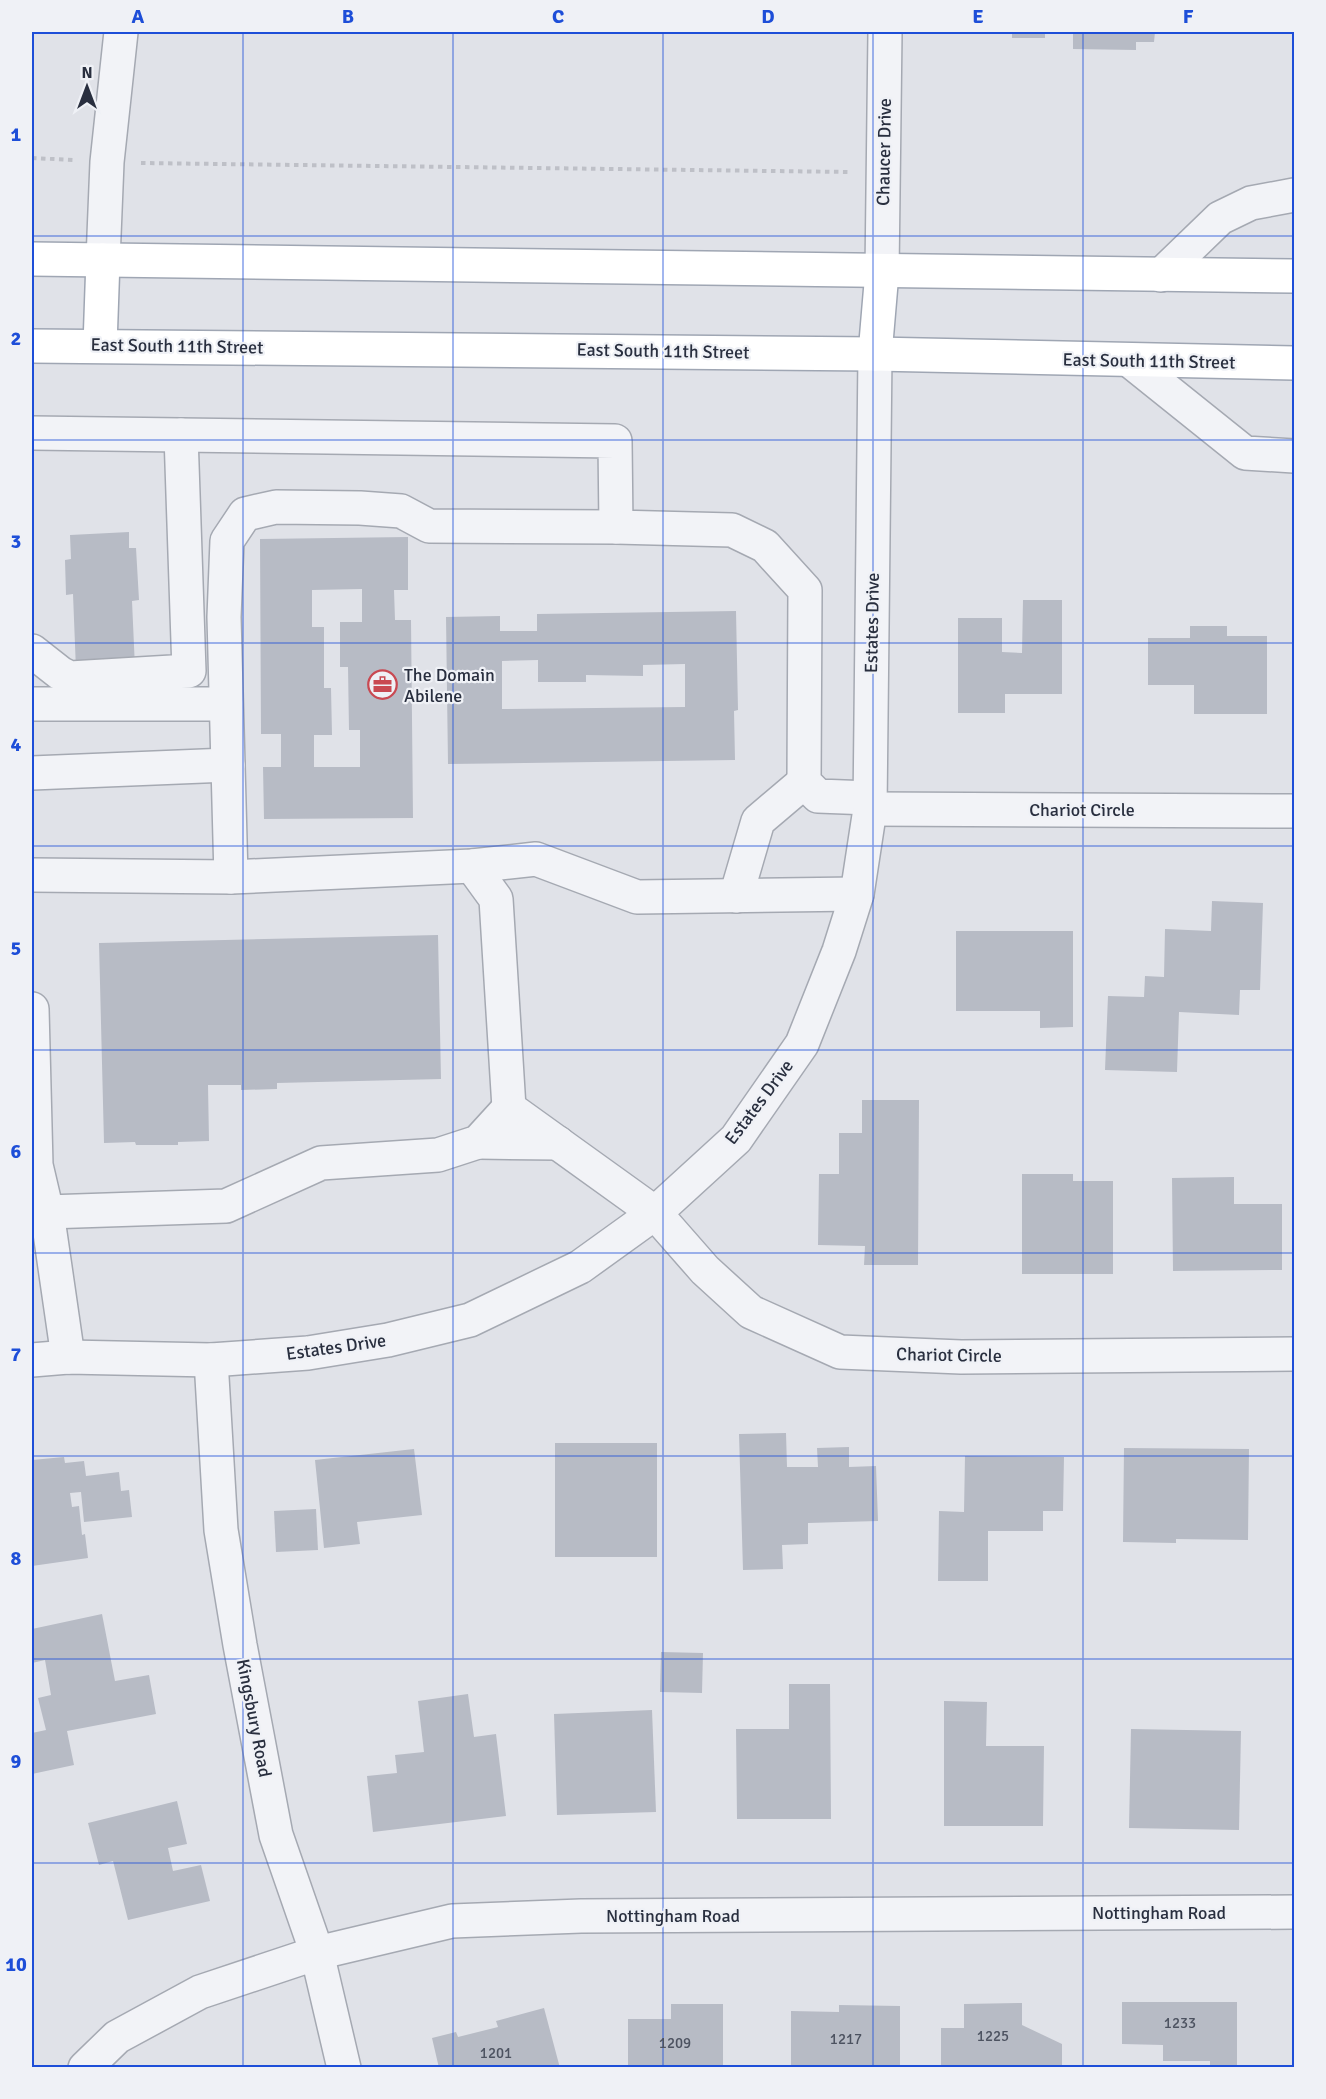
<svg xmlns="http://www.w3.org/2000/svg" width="1326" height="2099" font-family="Signika,sans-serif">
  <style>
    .building { fill: #b7bbc5; fill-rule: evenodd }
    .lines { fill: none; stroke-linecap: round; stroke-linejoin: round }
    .minor-casing { stroke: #a5a9b2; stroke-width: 36 }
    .major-casing { stroke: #9fa6b3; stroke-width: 36 }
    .path { stroke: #bec0c7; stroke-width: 4; stroke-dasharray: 4.5 4.5; stroke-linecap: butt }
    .minor { stroke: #f2f3f7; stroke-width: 33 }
    .major { stroke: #fff; stroke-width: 33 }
    .grid { fill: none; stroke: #1d4ed8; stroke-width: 1.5; stroke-opacity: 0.55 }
    .labels { text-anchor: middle; stroke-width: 4.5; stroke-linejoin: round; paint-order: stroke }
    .number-label { font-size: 15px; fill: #4c5260 }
    .street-label { font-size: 18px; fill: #292f3f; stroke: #eff1f6 }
    .poi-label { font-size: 18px; fill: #292f3f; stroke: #eff1f6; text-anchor: start }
    .neatline { fill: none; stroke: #1d4ed8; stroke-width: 2 }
    .grid-label { font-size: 20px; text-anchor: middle; font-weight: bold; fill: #1d4ed8 }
  </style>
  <rect width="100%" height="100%" fill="#e0e2e8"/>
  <!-- building -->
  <g class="building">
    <rect x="1012" y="32" width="33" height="6"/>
    <path d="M1073,32h82l-1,10h-18v8l-63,-1z"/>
    <path d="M129,532v16h7l3,52 -7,1 3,67 -59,2 -3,-76 -7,1 -1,-35 6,-1 -1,-24z"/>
    <path d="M408,537v53h-14l1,30h16l2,198 -149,1 -1,-52h18v-33h-20l-1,-195zM362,589v33h-22v45h8l1,63h11v37h-46v-32h18l-1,-47h-7v-61h-12v-37z"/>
    <path d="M1023,600h39v94h-57v19h-47v-95h44v34l20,1z"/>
    <path d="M736,611l2,99 -4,1 1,49 -287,4 -2,-147 54,-1v15h37v-17zM538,660v22h48v-7l57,1v-11l42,-1v43l-183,2v-48z"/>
    <path d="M1190,626h37v10h40v78h-73v-29h-46v-47h42z"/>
    <path d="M1212,901l51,2 -3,87h-20l-1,25 -60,-3 -2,60 -72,-2 3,-74 36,1 1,-21 19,1 1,-48 46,2z"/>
    <path d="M956,931h117v96l-33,1v-17h-84z"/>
    <path d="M438,935l3,144 -164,4v6l-36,1v-5h-33l1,56 -31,1v3h-42l-1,-3 -31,1 -5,-200z"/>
    <path d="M862,1100h57l-1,165h-54l1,-19 -47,-1 1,-71h20v-41h23z"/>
    <path d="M1022,1174h51v7h40v93h-91z"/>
    <path d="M1234,1177v27h48v66l-109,1 -1,-93z"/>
    <path d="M786,1433l1,34h31l-1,-19 32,-1v20l27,-1 2,55 -70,2v21l-26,1 1,24 -40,1 -4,-136z"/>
    <rect x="555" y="1443" width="102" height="114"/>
    <path d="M1124,1448l125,1 -1,91 -72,-1v4l-53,-1z"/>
    <path d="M414,1449l8,66 -65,7 3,22 -36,4 -9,-88z"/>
    <path d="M965,1456l99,1 -1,54h-20v20h-55v50h-50l1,-70 25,1z"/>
    <path d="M64,1457l1,6 19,-2 2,15 33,-4 2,19 8,-1 3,27 -48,5 -3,-30 -11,1 2,14 7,-1 3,29 3,-1 3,24 -56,8v-106z"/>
    <path d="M316,1509l2,41 -42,2 -2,-41z"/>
    <path d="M102,1614l13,67 34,-6 7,39 -89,17 7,34 -42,9v-41l14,-3 -8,-32 13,-3 -6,-35 -13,3v-34z"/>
    <path d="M661,1652l42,1 -1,40 -42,-1z"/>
    <path d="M789,1684h41l1,135h-94l-1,-90h53z"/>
    <path d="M468,1694l6,43 22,-3 10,82 -133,16 -6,-56 30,-3 -2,-18 29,-3 -6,-51z"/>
    <path d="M944,1701l43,1 -1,44h58l-1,80h-99z"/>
    <path d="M652,1710l4,102 -99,3 -3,-101z"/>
    <path d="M1131,1729l110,2 -2,99 -110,-2z"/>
    <path d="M177,1801l10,43 -19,4 5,23 28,-6 9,36 -82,19 -15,-59 -14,4 -11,-42z"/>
    <path d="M1122,2002h115v65h-27v-6h-47v-16l-41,-1z"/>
    <path d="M1022,2003v22l40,19v24h-121v-40h23v-24z"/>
    <path d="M671,2004h52v64h-95v-49h43z"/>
    <path d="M839,2005l61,1v62h-109v-57l48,1z"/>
    <path d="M544,2008l16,60h-121l-7,-30 24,-6 2,5 40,-10 -2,-6z"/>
  </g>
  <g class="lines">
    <defs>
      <g id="minor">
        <path d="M103,260l4,-98 14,-130"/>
        <path d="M882,272l3,-240"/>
        <path d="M1161,275l59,-57 31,-15 43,-8"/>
        <path d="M1129,360l116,93 49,3"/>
        <path d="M32,433l583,8 1,86 116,3 33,16 40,44 -1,192 14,14 52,2"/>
        <path d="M32,651l28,22 10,5 119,-7 -8,-236"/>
        <path d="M32,704h194"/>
        <path d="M32,773l196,-8"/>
        <path d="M870,809l424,2"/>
        <path d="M472,866l24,33 13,209 146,105 50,57 46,42 89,40 121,5 333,-3"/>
        <path d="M32,875l199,2 241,-11 64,-7 101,38 220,-3"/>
        <path d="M231,877l-7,-260 3,-76 18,-27 31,-7 84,1 41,3 28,15 187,1"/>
        <path d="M736,896l22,-75 46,-39"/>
        <path d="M32,1009l4,156 11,47 21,145"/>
        <path d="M478,1142l80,1"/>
        <path d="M47,1212l179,-6 95,-43 117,-8 40,-13 31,-34"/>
        <path d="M32,1360l36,-3 143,3 97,-7 80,-13 82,-20 110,-53 75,-54 81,-74 66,-95 37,-93 18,-57 13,-85 5,-455"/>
        <path d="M211,1360l10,170 19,115 36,190 41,118 27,115"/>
        <path d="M85,2068l32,-31 83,-45 117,-39 135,-32 129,-5 713,-4"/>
      </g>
      <g id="major">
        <path d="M32,259l1262,17"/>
        <path d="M100,345l3,-85"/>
        <path d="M32,346l843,8 419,9"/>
        <path d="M875,354l7,-82"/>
      </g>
    </defs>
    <!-- minor casing -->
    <use href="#minor" class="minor-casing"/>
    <!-- major casing -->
    <use href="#major" class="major-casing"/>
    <!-- path -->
    <g class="path">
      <path d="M32,158l41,2"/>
      <path d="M141,163l709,9"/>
    </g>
    <!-- minor -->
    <use href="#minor" class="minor"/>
    <!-- major -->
    <use href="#major" class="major"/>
  </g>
  <!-- grid -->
  <path class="grid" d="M243,32v2036M453,32v2036M663,32v2036M873,32v2036M1083,32v2036M32,236h1262M32,440h1262M32,643h1262M32,846h1262M32,1050h1262M32,1253h1262M32,1456h1262M32,1659h1262M32,1863h1262"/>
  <!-- icons -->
  <defs>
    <symbol id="office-ring" viewBox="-11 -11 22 22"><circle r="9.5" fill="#eff1f6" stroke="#c94952" stroke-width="1.5"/><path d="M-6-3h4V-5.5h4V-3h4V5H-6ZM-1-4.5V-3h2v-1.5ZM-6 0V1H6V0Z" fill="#c94952"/></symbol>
  </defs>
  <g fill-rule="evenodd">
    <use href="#office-ring" x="366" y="668" width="33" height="33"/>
  </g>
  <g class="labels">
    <!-- number labels -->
    <g class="number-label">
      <text x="1180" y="2028">1233</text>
      <text x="993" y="2041">1225</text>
      <text x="846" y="2044">1217</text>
      <text x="675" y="2048">1209</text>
      <text x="496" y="2058">1201</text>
    </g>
    <!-- street labels -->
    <g class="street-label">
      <text transform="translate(884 152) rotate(-89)" y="6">Chaucer Drive</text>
      <text transform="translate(177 346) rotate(1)" y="6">East South 11th Street</text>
      <text transform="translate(663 351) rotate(1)" y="6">East South 11th Street</text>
      <text transform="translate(1149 361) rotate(1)" y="6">East South 11th Street</text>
      <text transform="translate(872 623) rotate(-89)" y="6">Estates Drive</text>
      <text x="1082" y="816">Chariot Circle</text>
      <text transform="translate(759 1102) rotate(-53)" y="6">Estates Drive</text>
      <text transform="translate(336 1347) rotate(-8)" y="6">Estates Drive</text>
      <text transform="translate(949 1355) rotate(1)" y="6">Chariot Circle</text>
      <text transform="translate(254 1718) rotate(79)" y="6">Kingsbury Road</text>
      <text x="1159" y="1919">Nottingham Road</text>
      <text x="673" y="1922">Nottingham Road</text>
    </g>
    <!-- poi labels -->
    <g class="poi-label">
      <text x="404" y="681">The Domain<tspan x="404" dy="21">Abilene</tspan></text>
    </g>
  </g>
  <!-- border -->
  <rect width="1326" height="2099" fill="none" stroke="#eff1f6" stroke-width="66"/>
  <!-- north arrow -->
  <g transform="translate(87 87)" stroke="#eff1f6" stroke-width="4.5" paint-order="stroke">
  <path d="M0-4.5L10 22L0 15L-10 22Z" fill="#292f3f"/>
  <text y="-9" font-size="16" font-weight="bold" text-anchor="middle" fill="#292f3f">N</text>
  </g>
  <rect x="33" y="33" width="1260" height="2033" class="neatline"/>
  <g class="grid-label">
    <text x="138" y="23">A</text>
    <text x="348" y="23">B</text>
    <text x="558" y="23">C</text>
    <text x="768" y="23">D</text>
    <text x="978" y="23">E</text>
    <text x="1188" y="23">F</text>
    <text x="16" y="141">1</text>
    <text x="16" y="345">2</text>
    <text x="16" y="548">3</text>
    <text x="16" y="751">4</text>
    <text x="16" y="955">5</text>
    <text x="16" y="1158">6</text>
    <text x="16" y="1361">7</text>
    <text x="16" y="1565">8</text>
    <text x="16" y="1768">9</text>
    <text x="16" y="1971">10</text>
  </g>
</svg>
